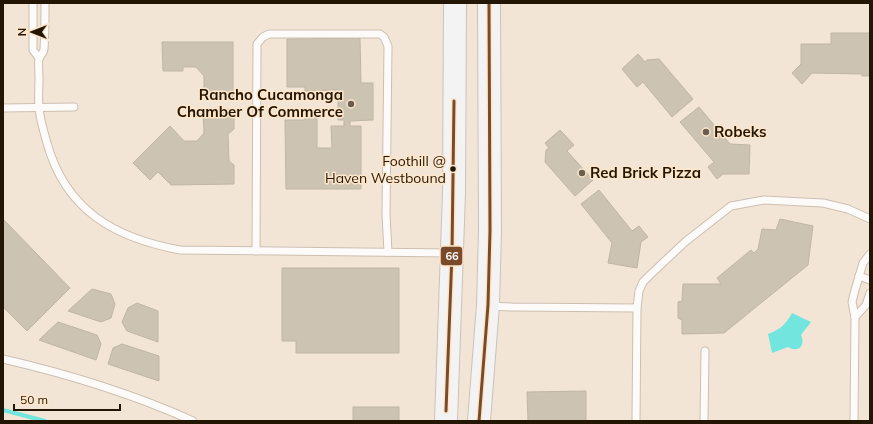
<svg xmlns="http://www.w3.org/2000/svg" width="873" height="424" font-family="Mulish,sans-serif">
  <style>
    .water { fill: #72e6de }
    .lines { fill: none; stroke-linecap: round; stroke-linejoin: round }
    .stream { stroke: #72e6de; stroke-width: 4 }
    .building { fill: #cdc3b2; stroke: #bfb6a4 }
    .lane-casing { stroke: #cdbfb0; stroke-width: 9 }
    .primary-casing { stroke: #cac2ba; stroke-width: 24 }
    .lane { stroke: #fdfbf9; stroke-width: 7 }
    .primary { stroke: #f3f3f3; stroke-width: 22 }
    .bus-1-casing { stroke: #fee6ca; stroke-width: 6 }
    .bus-1 { stroke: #7a4b2a; stroke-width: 3 }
    .poi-dot { fill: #6c5e4e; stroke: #fee6ca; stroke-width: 1.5 }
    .bus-dot { fill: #241604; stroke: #fee6ca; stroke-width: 1.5 }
    .labels { text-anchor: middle; stroke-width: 3; stroke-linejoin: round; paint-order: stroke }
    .bus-label { font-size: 14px; fill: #241604; stroke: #fee6ca; text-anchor: end }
    .poi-label { font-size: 15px; font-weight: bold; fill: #241604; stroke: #fee6ca; text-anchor: start }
    .line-badge { stroke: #fee6ca; stroke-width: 1.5 }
    .badge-label { font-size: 11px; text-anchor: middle; font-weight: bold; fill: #fff }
  </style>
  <rect width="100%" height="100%" fill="#f2e5d6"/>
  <!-- water -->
  <path class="water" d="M792,313l19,9 -10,13c5,11 -3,18 -13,12l-16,6 -4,-19c13,-5 17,-9 24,-21z"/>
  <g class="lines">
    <!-- stream -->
    <path class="stream" d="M3,410l42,11"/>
  </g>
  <!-- building -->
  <g class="building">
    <path d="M831,33h39v43h-8v-2l-50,-1 -10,11 -10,-11 9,-9v-20h30z"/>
    <path d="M360,38l1,45h12v37l-23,1v5h11v63h-75l-1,-69h20v-5h12v33h15l-1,-22h13v-6h-6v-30l-33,1v-4h-18v-48z"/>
    <path d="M162,42h71v55h-29v-21l-8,-9h-13v4h-20z"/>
    <path d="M638,54l7,8 2,-2 12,-1 34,40 -21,18 -29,-35 -6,5 -15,-18z"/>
    <path d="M699,107l31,37 20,1 -1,29h-26l-6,5 -9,-12 6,-5 -34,-40z"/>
    <path d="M234,109v20l-6,5 1,27 5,4v19l-63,1 -13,-13 -8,8 -17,-17 37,-37 14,15h13l7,-8 -1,-23z"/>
    <path d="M560,130l14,15 -7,6 26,29 -18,16 -30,-34 1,-12 3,-2 -4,-5z"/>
    <path d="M599,190l33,41 7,-5 9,11 -7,5 -4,26 -29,-5 4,-20 -31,-39z"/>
    <path d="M3,219l67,69 -43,43 -24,-24z"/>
    <path d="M780,219l33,7 -5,39 -84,68 -42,1v-14l-4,-2v-16l4,-1 1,-17h38l-4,-6 34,-28 3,3 4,-4 4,-20 14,1z"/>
    <path d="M282,268h117v85h-103v-12h-14z"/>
    <path d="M92,289l19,5 4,10 -4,14 -10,4 -33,-11z"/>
    <path d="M137,303l21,8v31l-31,-11 -5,-9 6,-14z"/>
    <path d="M58,322l39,13 4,9 -5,16 -57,-20z"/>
    <path d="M122,344l37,12v25l-51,-17 5,-16z"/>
    <path d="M586,391v30h-58l-1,-29z"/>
    <rect x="353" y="407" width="46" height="14"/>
  </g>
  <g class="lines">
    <defs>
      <g id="lane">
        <path d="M33,3v47l6,8"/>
        <path d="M45,3c0,15 0,31 -1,46 0,4 -4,6 -5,10 -1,6 0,13 0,19 0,10 -1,20 0,30 1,12 5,24 8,35 19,68 68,95 133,107l270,3"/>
        <path d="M3,108l71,-1"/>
        <path d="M256,251l1,-207 6,-7 6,-3h111l4,3 4,9 -2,168 2,38"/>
        <path d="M859,276l11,4"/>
        <path d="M490,306l22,1 125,1"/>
        <path d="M855,317l11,-12 4,-12"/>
        <path d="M3,359c65,15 130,35 190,62"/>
        <path d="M636,421l1,-113 2,-17 4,-9 7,-7 35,-33 46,-36 33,-6 59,3 25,6 22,10"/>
        <path d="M704,421l1,-70"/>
        <path d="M854,421l1,-104 -3,-15 3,-12 8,-27 7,-9"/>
      </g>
      <g id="primary">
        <path d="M446,421l8,-228 1,-190"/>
        <path d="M479,421l9,-116 2,-74 -1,-228"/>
      </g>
    </defs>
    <!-- lane casing -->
    <use href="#lane" class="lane-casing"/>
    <!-- primary casing -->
    <use href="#primary" class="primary-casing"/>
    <!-- lane -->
    <use href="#lane" class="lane"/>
    <!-- primary -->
    <use href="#primary" class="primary"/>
    <defs>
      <g id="bus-1">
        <path d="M446,411l6,-158 2,-152"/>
        <path d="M479,421l9,-116 2,-74 -1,-228"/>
      </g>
    </defs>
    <!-- bus-1 casing -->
    <use href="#bus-1" class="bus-1-casing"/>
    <!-- bus-1 -->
    <use href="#bus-1" class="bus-1"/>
  </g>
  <!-- markers -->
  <g class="poi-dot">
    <circle cx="351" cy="104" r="4"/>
    <circle cx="706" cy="132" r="4"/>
    <circle cx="582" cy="173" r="4"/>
  </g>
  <circle class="bus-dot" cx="453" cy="169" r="3.5"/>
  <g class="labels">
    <!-- bus labels -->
    <g class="bus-label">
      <text x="446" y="166">Foothill @<tspan x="446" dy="17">Haven Westbound</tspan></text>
    </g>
    <!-- poi labels -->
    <g class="poi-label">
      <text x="343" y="100" text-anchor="end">Rancho Cucamonga<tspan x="343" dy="17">Chamber Of Commerce</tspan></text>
      <text x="714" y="137">Robeks</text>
      <text x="590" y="178">Red Brick Pizza</text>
    </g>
  </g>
  <rect class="line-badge" x="440" y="246" width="23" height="20" rx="4" fill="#7a4b2a"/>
  <g class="badge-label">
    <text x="452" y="260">66</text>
  </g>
  <!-- border -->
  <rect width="873" height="424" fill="none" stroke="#241604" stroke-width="8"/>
  <!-- north arrow -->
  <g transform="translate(32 32) rotate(270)" stroke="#fee6ca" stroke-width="3" paint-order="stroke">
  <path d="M0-3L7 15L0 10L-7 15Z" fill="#241604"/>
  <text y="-6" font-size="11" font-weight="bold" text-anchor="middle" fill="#241604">N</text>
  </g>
  <!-- scale -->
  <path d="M14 404v6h106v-6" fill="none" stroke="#241604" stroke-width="2"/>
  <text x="20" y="404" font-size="12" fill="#241604" stroke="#fee6ca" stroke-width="3" paint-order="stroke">50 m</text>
</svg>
